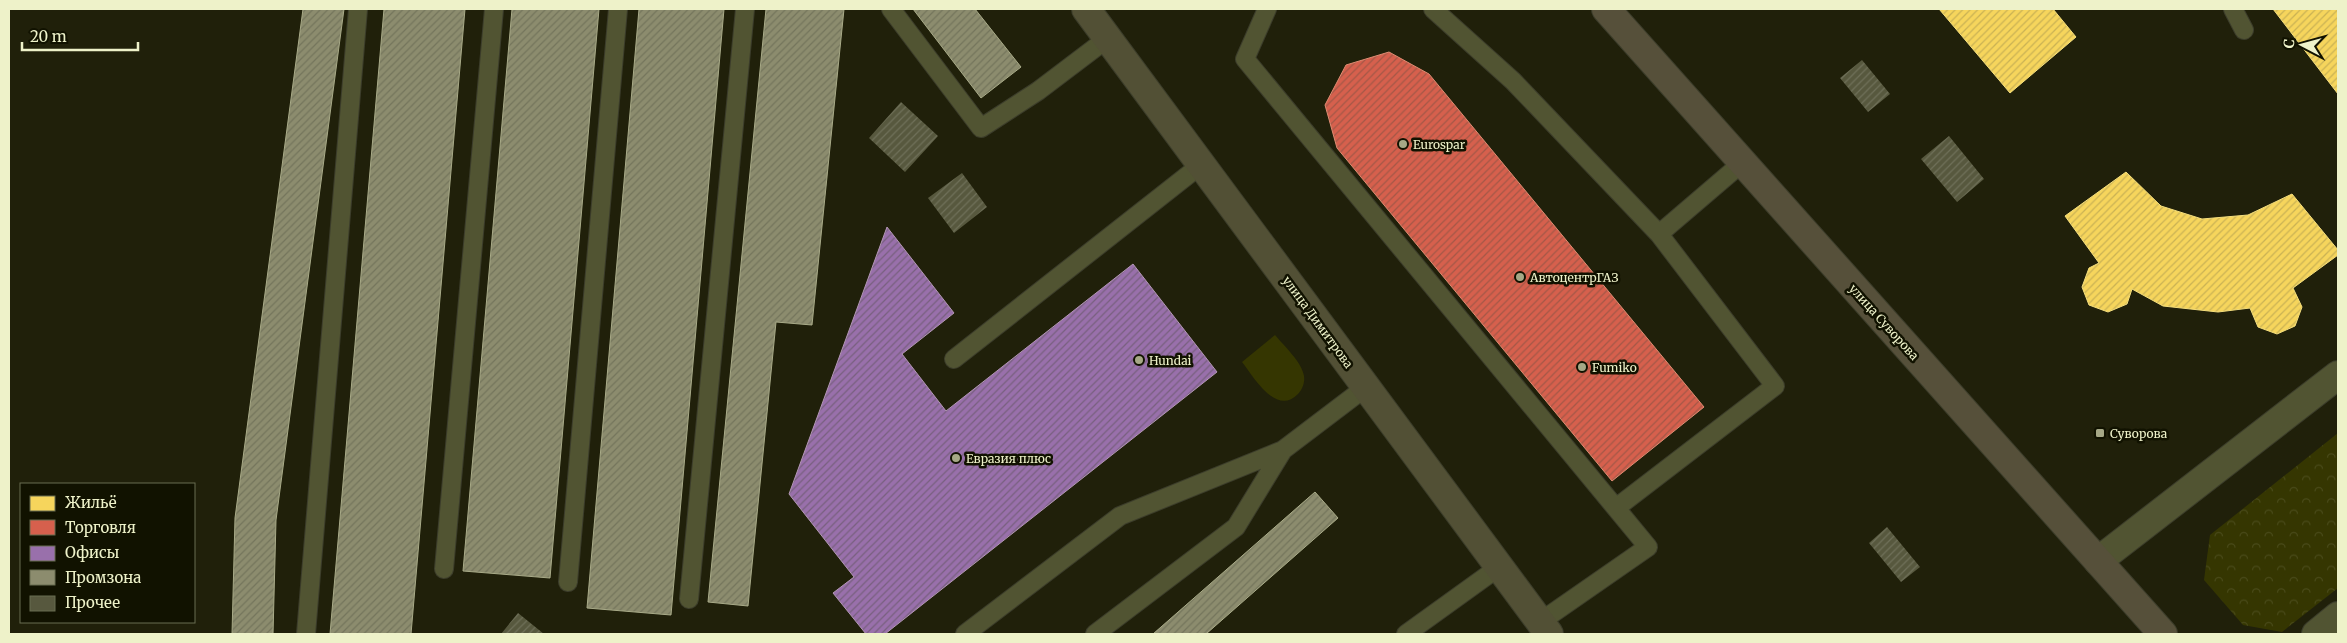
<svg xmlns="http://www.w3.org/2000/svg" width="2347" height="643" font-family="Merriweather,serif">
<style>
.green{fill:#353601}
.forest{fill:url(#forest-crowns)}
.homes{fill:url(#homes-hatch);stroke:#f4de7d}
.shops{fill:url(#shops-hatch);stroke:#dd8c72}
.offices{fill:url(#offices-hatch);stroke:#b297b4}
.industry{fill:url(#industry-hatch);stroke:#a9ab89}
.building{fill:url(#building-hatch)}
.lines{fill:none;stroke-linecap:round;stroke-linejoin:round}
.service-casing{stroke:#3c3d2b;stroke-width:20}
.minor-casing{stroke:#3c3d2b;stroke-width:30}
.secondary-casing{stroke:#3c3d2b;stroke-width:30}
.primary-casing{stroke:#3c3d2b;stroke-width:30}
.service{stroke:#515432;stroke-width:18}
.minor{stroke:#515432;stroke-width:28}
.secondary{stroke:#525035;stroke-width:28}
.primary{stroke:#56503a;stroke-width:28}
.poi-dot{fill:#a6a886;stroke:#111200;stroke-width:2}
.labels{text-anchor:middle;dominant-baseline:central;stroke-width:5;stroke-linejoin:round;paint-order:stroke}
.poi-label{font-size:12px;fill:#eef2c9;stroke:#111200;text-anchor:start}
.street-label{font-size:12px;fill:#eef2c9;stroke:#111200}
</style>
<defs>
<pattern id="forest-crowns" width="20" height="18" patternUnits="userSpaceOnUse" patternTransform="scale(1.25)"><rect width="20" height="18" fill="#353601"/><path d="M2 6a3 3 0 1 1 6 0M12 15a3 3 0 1 1 6 0" fill="none" stroke="#494a19"/></pattern>
<pattern id="homes-hatch" width="6" height="6" patternUnits="userSpaceOnUse" patternTransform="scale(1.25)"><rect width="6" height="6" fill="#f6d55c"/><path d="M-1 1l2-2M0 6l6-6M5 7l2-2" fill="none" stroke="#cab254"/></pattern>
<pattern id="shops-hatch" width="6" height="6" patternUnits="userSpaceOnUse" patternTransform="scale(1.25)"><rect width="6" height="6" fill="#d6604d"/><path d="M-1 1l2-2M0 6l6-6M5 7l2-2" fill="none" stroke="#a45847"/></pattern>
<pattern id="offices-hatch" width="6" height="6" patternUnits="userSpaceOnUse" patternTransform="scale(1.25)"><rect width="6" height="6" fill="#9970ab"/><path d="M-1 1l2-2M0 6l6-6M5 7l2-2" fill="none" stroke="#78607f"/></pattern>
<pattern id="industry-hatch" width="6" height="6" patternUnits="userSpaceOnUse" patternTransform="scale(1.25)"><rect width="6" height="6" fill="#8c8c6e"/><path d="M-1 1l2-2M0 6l6-6M5 7l2-2" fill="none" stroke="#74755c"/></pattern>
<pattern id="building-hatch" width="6" height="6" patternUnits="userSpaceOnUse" patternTransform="scale(1.25)"><rect width="6" height="6" fill="#57583e"/><path d="M-1 1l2-2M0 6l6-6M5 7l2-2" fill="none" stroke="#6f7059"/></pattern>
</defs>
<rect width="100%" height="100%" fill="#20200a"/>
<path class="green" d="M1275 335C1284 346 1302 362 1304 376 1305 383 1302 390 1298 394 1276 417 1253 376 1242 362Z"/>
<path class="forest" d="M2338 433V588L2282 632 2243 625 2204 580 2210 535Z"/>
<path class="homes" d="M1939 9H2053L2076 37 2010 93Z
M2273 9H2338V94Z
M2126 172 2161 206 2202 219 2248 215 2292 194 2338 250V255L2293 288 2302 307 2295 326 2277 334 2258 327 2250 308 2218 312 2163 306 2132 289 2127 304 2108 312 2089 305 2082 287 2089 268 2099 263 2065 216Z"/>
<path class="shops" d="M1389 52 1429 74 1704 407 1612 481 1337 148 1325 105 1346 65Z"/>
<path class="offices" d="M887 227 954 313 902 354 946 411 1133 264 1217 372 885 634H866L833 593 854 577 789 494Z"/>
<path class="industry" d="M303 9H344L276 520 273 634H232L235 518Z
M384 9H465L411 634H330Z
M512 9H599L550 578 463 571Z
M639 9H724L671 615 587 608Z
M766 9H844L812 325 776 322 748 606 708 602Z
M913 9H975L1021 67 981 98Z
M1315 492 1338 518 1206 634H1153Z"/>
<path class="building" d="M1862 60 1890 94 1868 112 1840 78Z
M901 102 938 136 905 172 869 138Z
M1949 136 1984 179 1957 202 1921 159Z
M962 173 987 207 954 233 928 198Z
M1887 527 1920 567 1901 582 1869 543Z
M518 613 544 634H501Z"/>
<g class="lines">
<g class="service-casing">
<path id="service" d="M891 9 981 128 1038 91 1108 38
M1267 9 1245 59 1648 547 1540 622
M1433 9 1513 81 1659 234 1775 386 1616 508
M2233 9 2244 30
M1659 234 1742 163
M954 359 1202 164
M444 569 494 9
M568 582 618 9
M689 599 745 9
M306 634 358 9
M965 634 1120 516 1283 450
M1095 634 1236 527 1283 450 1366 387
M1406 634 1499 567"/>
</g>
<g class="minor-casing">
<path id="minor" d="M2098 561 2338 375
M2316 634 2338 616"/>
</g>
<g class="secondary-casing">
<path id="secondary" d="M1086 9 1549 634"/>
</g>
<g class="primary-casing">
<path id="primary" d="M1606 9 2163 634"/>
</g>
<use href="#service" class="service"/>
<use href="#minor" class="minor"/>
<use href="#secondary" class="secondary"/>
<use href="#primary" class="primary"/>
</g>
<g class="poi-dot">
<circle cx="1403" cy="144" r="5"/>
<circle cx="1520" cy="277" r="5"/>
<circle cx="1139" cy="360" r="5"/>
<circle cx="1582" cy="367" r="5"/>
<rect x="2095" y="428" width="10" height="10" rx="2.5"/>
<circle cx="956" cy="458" r="5"/>
</g>
<g class="labels">
<g class="poi-label">
<text x="1413" y="144">Eurospar</text>
<text x="1530" y="277">АвтоцентрГАЗ</text>
<text x="1149" y="360">Hundai</text>
<text x="1592" y="367">Fumiko</text>
<text x="2110" y="433">Суворова</text>
<text x="966" y="458">Евразия плюс</text>
</g>
<g class="street-label">
<text transform="translate(1318 322) rotate(54)">улица Димитрова</text>
<text transform="translate(1884 322) rotate(48)">улица Суворова</text>
</g>
</g>
<rect width="2347" height="643" fill="none" stroke="#eef2c9" stroke-width="20"/>
<rect x="20" y="483" width="175" height="140" fill="#111200" stroke="#696c50"/>
<rect x="30" y="496" width="25" height="15" fill="#f6d55c" stroke="#696c50"/>
<text x="65" y="508" font-size="15" fill="#eef2c9">Жильё</text>
<rect x="30" y="520" width="25" height="15" fill="#d6604d" stroke="#696c50"/>
<text x="65" y="533" font-size="15" fill="#eef2c9">Торговля</text>
<rect x="30" y="546" width="25" height="15" fill="#9970ab" stroke="#696c50"/>
<text x="65" y="558" font-size="15" fill="#eef2c9">Офисы</text>
<rect x="30" y="570" width="25" height="15" fill="#8c8c6e" stroke="#696c50"/>
<text x="65" y="583" font-size="15" fill="#eef2c9">Промзона</text>
<rect x="30" y="596" width="25" height="15" fill="#57583e" stroke="#696c50"/>
<text x="65" y="608" font-size="15" fill="#eef2c9">Прочее</text>
<g transform="translate(2302 45) rotate(276)" stroke="#111200" stroke-width="4" paint-order="stroke">
<path d="M0-4L9 19L0 12L-9 19Z" fill="#eef2c9"/>
<text y="-8" font-size="14" font-weight="bold" text-anchor="middle" fill="#eef2c9">С</text>
</g>
<path d="M22 42v8h116v-8" fill="none" stroke="#eef2c9" stroke-width="2.5"/>
<text x="30" y="42" font-size="15" fill="#eef2c9" stroke="#111200" stroke-width="4" paint-order="stroke">20 m</text>
</svg>
